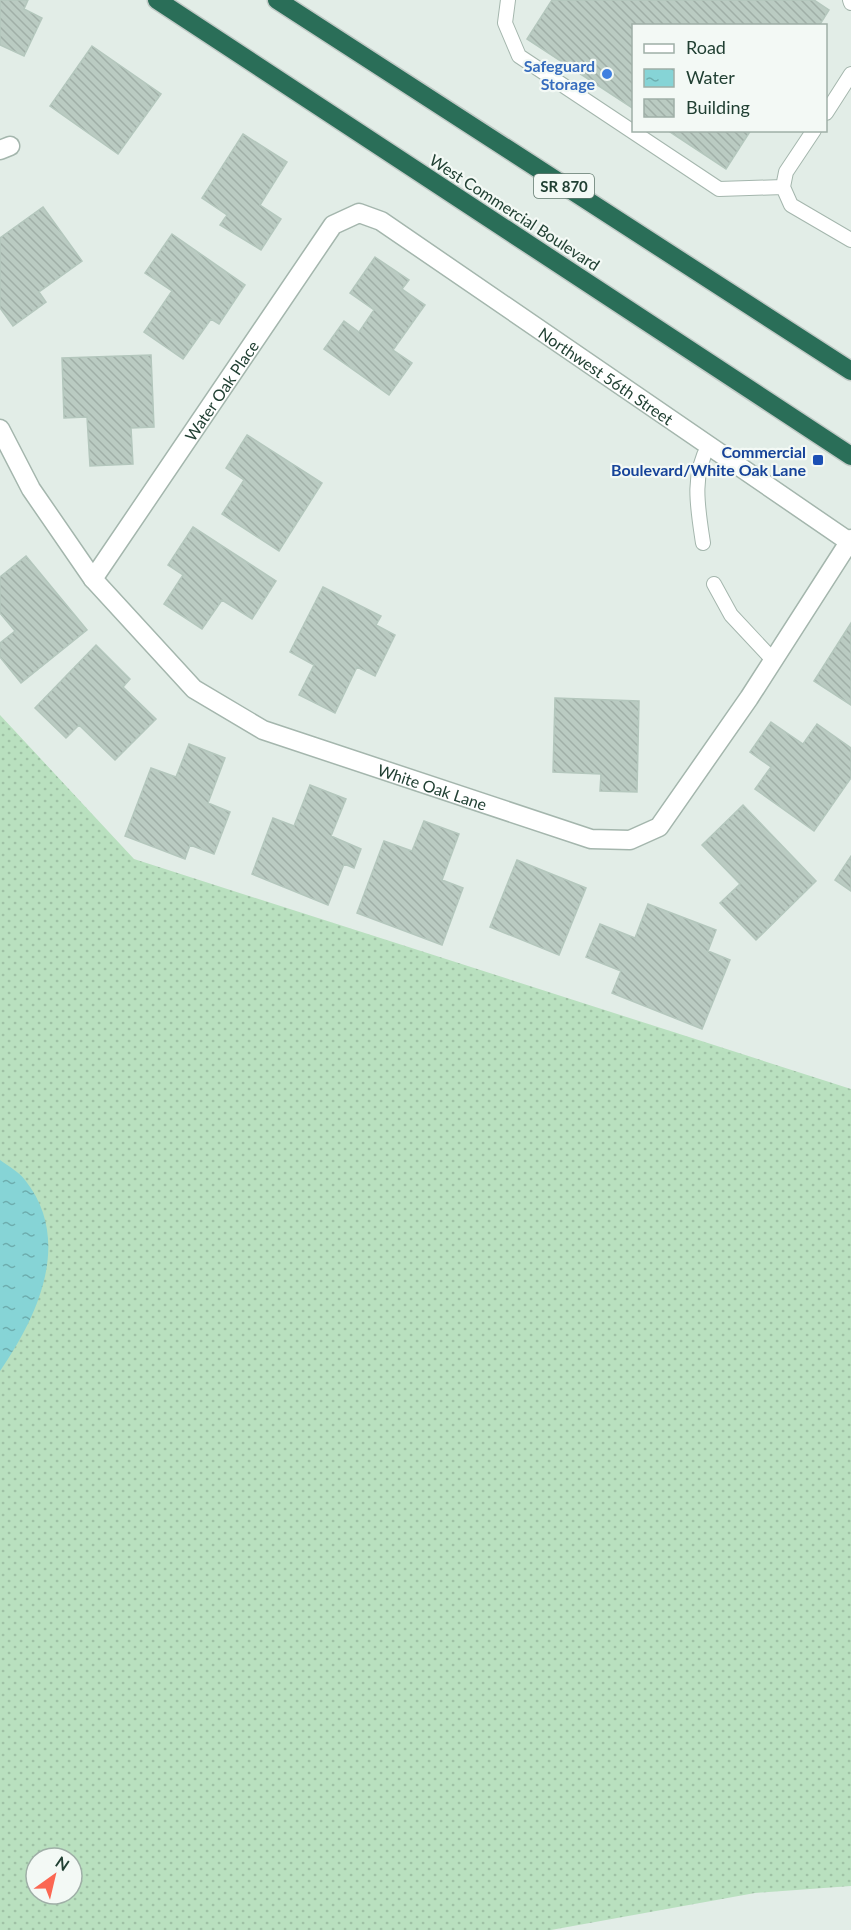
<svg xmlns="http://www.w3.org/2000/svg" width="851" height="1930" font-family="Lato,sans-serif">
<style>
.grass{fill:url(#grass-dots);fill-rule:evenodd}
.water{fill:url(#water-ripples)}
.building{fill:url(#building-back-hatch);stroke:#b4c7bd;stroke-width:1.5}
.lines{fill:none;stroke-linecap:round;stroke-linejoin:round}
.lane-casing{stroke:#a4b6ad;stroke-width:16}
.street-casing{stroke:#a4b6ad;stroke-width:21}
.highway-casing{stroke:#c1cac6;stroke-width:21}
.lane{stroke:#fff;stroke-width:14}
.street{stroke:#fff;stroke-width:18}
.highway{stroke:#2a6e58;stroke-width:18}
.shop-dot{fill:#3f7fe0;stroke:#f3f9f5;stroke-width:2}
.transit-dot{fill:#1a4fb4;stroke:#f3f9f5;stroke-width:2}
.labels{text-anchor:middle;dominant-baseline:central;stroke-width:4.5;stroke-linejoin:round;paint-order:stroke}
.shield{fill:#f3f9f5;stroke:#60786d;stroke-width:1.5}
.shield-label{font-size:15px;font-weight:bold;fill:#214033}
.shop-label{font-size:16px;font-weight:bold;fill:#366cbe;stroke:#f3f9f5;text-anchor:end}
.street-label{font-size:16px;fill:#214033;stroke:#f3f9f5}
.transit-label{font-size:16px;font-weight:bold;fill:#164399;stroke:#f3f9f5;text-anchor:end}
</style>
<defs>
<pattern id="grass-dots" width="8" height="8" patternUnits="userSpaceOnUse" patternTransform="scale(1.5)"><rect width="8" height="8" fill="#b9e0bf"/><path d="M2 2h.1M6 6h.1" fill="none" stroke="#9fc1a5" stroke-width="1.8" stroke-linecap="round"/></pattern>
<pattern id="water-ripples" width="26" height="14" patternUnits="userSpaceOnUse" patternTransform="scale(1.5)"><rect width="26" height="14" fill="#86d4d6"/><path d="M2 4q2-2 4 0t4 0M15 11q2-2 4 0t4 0" fill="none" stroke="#6dadae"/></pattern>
<pattern id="building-back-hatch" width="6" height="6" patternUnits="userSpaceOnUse" patternTransform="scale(1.5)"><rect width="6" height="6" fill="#bacbc2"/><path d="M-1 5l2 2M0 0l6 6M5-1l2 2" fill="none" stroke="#a0afa7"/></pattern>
</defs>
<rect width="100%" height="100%" fill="#e2ede7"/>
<path class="grass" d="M0 715 134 859 851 1089V1886L755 1893 551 1930H0ZM36 1858H72V1894H36Z"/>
<path class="water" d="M0 1160C8 1166 19 1172 25 1180 73 1240 38 1316 0 1371Z"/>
<path class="building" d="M0 0H28L24 9 42 18 24 56 0 45Z
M552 0H814L829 10 819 26H634V109L527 39Z
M92 46 161 94 118 154 50 106Z
M667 130H751L726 169Z
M243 134 287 162 260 205 281 219 261 250 220 225 227 215 202 198Z
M43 207 82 261 39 292 46 302 13 326 0 308V238Z
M172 234 245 285 219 324 211 319 183 359 144 332 172 291 145 273Z
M375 257 409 280 402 289 425 305 393 350 412 363 389 395 324 349 344 321 359 332 374 310 350 293Z
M151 355 154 427 131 428 133 464 90 466 87 417 64 418 62 358Z
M247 435 322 483 279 551 222 514 244 480 226 468Z
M193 527 276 581 252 619 222 600 202 629 164 604 183 575 168 565Z
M26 556 87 630 21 683 0 657V643L15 631 0 613V577Z
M323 587 381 616 376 625 395 635 375 676 357 667 335 713 299 695 314 665 290 652Z
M851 623V705L814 681Z
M96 645 130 679 123 687 156 719 115 760 79 725 66 738 35 708Z
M555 698 639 701 637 792 600 791 601 774 553 772Z
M771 722 803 744 817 724 851 748V778L814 831 755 789 771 767 750 752Z
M189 744 225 758 208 803 230 812 214 854 190 845 185 859 125 836 151 768 176 777Z
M310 785 346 799 331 836 361 849 354 868 344 864 328 905 252 874 273 818 294 826Z
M743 805 816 881 756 940 720 903 740 884 702 845Z
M424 821 459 834 442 880 463 888 442 945 357 913 384 841 412 851Z
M851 856V891L835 880Z
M517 860 586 888 559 955 490 927Z
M648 904 716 930 708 951 730 960 702 1029 612 993 621 971 586 957 600 924 635 938Z"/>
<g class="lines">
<g class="lane-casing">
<path id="lane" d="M508 0 505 23 519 56 719 189 783 187
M850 0 851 3
M826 113 851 74
M814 130 786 172 783 187 791 205 851 240
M703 543C698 509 691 476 709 445
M714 584 731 615 773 660"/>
</g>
<g class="street-casing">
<g id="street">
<path d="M0 150 10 146"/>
<path id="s1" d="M0 429 31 489 93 579 194 689 263 730 591 839 630 840 659 827 749 698 851 539"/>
<path id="s2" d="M93 579 333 225 359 213 381 221 851 543"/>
</g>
</g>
<g class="highway-casing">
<path id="highway" d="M157 0 851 456
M277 0 851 371"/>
</g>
<use href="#lane" class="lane"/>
<use href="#street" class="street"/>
<use href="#highway" class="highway"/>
</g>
<circle class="shop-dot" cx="607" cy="74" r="6"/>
<rect class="transit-dot" x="812" y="454" width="12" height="12" rx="3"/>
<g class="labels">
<rect class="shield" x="534" y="174" width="60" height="24" rx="4.5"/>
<g class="shield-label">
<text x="564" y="186">SR 870</text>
</g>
<g class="shop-label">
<text x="595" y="65">Safeguard<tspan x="595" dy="18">Storage</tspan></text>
</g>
<g class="street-label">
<text transform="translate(515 212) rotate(33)">West Commercial Boulevard</text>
<text stroke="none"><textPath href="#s2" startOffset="753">Northwest 56th Street</textPath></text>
<text stroke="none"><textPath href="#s2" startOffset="228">Water Oak Place</textPath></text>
<text stroke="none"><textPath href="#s1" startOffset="585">White Oak Lane</textPath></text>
</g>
<g class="transit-label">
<text x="806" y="451">Commercial<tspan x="806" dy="18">Boulevard/White Oak Lane</tspan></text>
</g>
</g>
<rect x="632" y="24" width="195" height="108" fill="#f3f9f5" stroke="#9fafa7" stroke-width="1.5"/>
<rect x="644" y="44" width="30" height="9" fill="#ffffff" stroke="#9fafa7" stroke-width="1.5"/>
<text x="686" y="54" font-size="18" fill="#214033">Road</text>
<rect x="644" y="69" width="30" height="18" fill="url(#water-ripples)" stroke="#9fafa7" stroke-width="1.5"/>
<text x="686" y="84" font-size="18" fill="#214033">Water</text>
<rect x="644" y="99" width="30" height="18" fill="url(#building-back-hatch)" stroke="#9fafa7" stroke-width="1.5"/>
<text x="686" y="114" font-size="18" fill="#214033">Building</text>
<g transform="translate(54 1876) rotate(34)"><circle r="28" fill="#f3f9f5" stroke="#9fafa7" stroke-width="1.5"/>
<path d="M0-4.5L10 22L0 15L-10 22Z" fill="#fb6752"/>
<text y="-9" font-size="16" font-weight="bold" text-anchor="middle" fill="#214033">N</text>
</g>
</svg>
